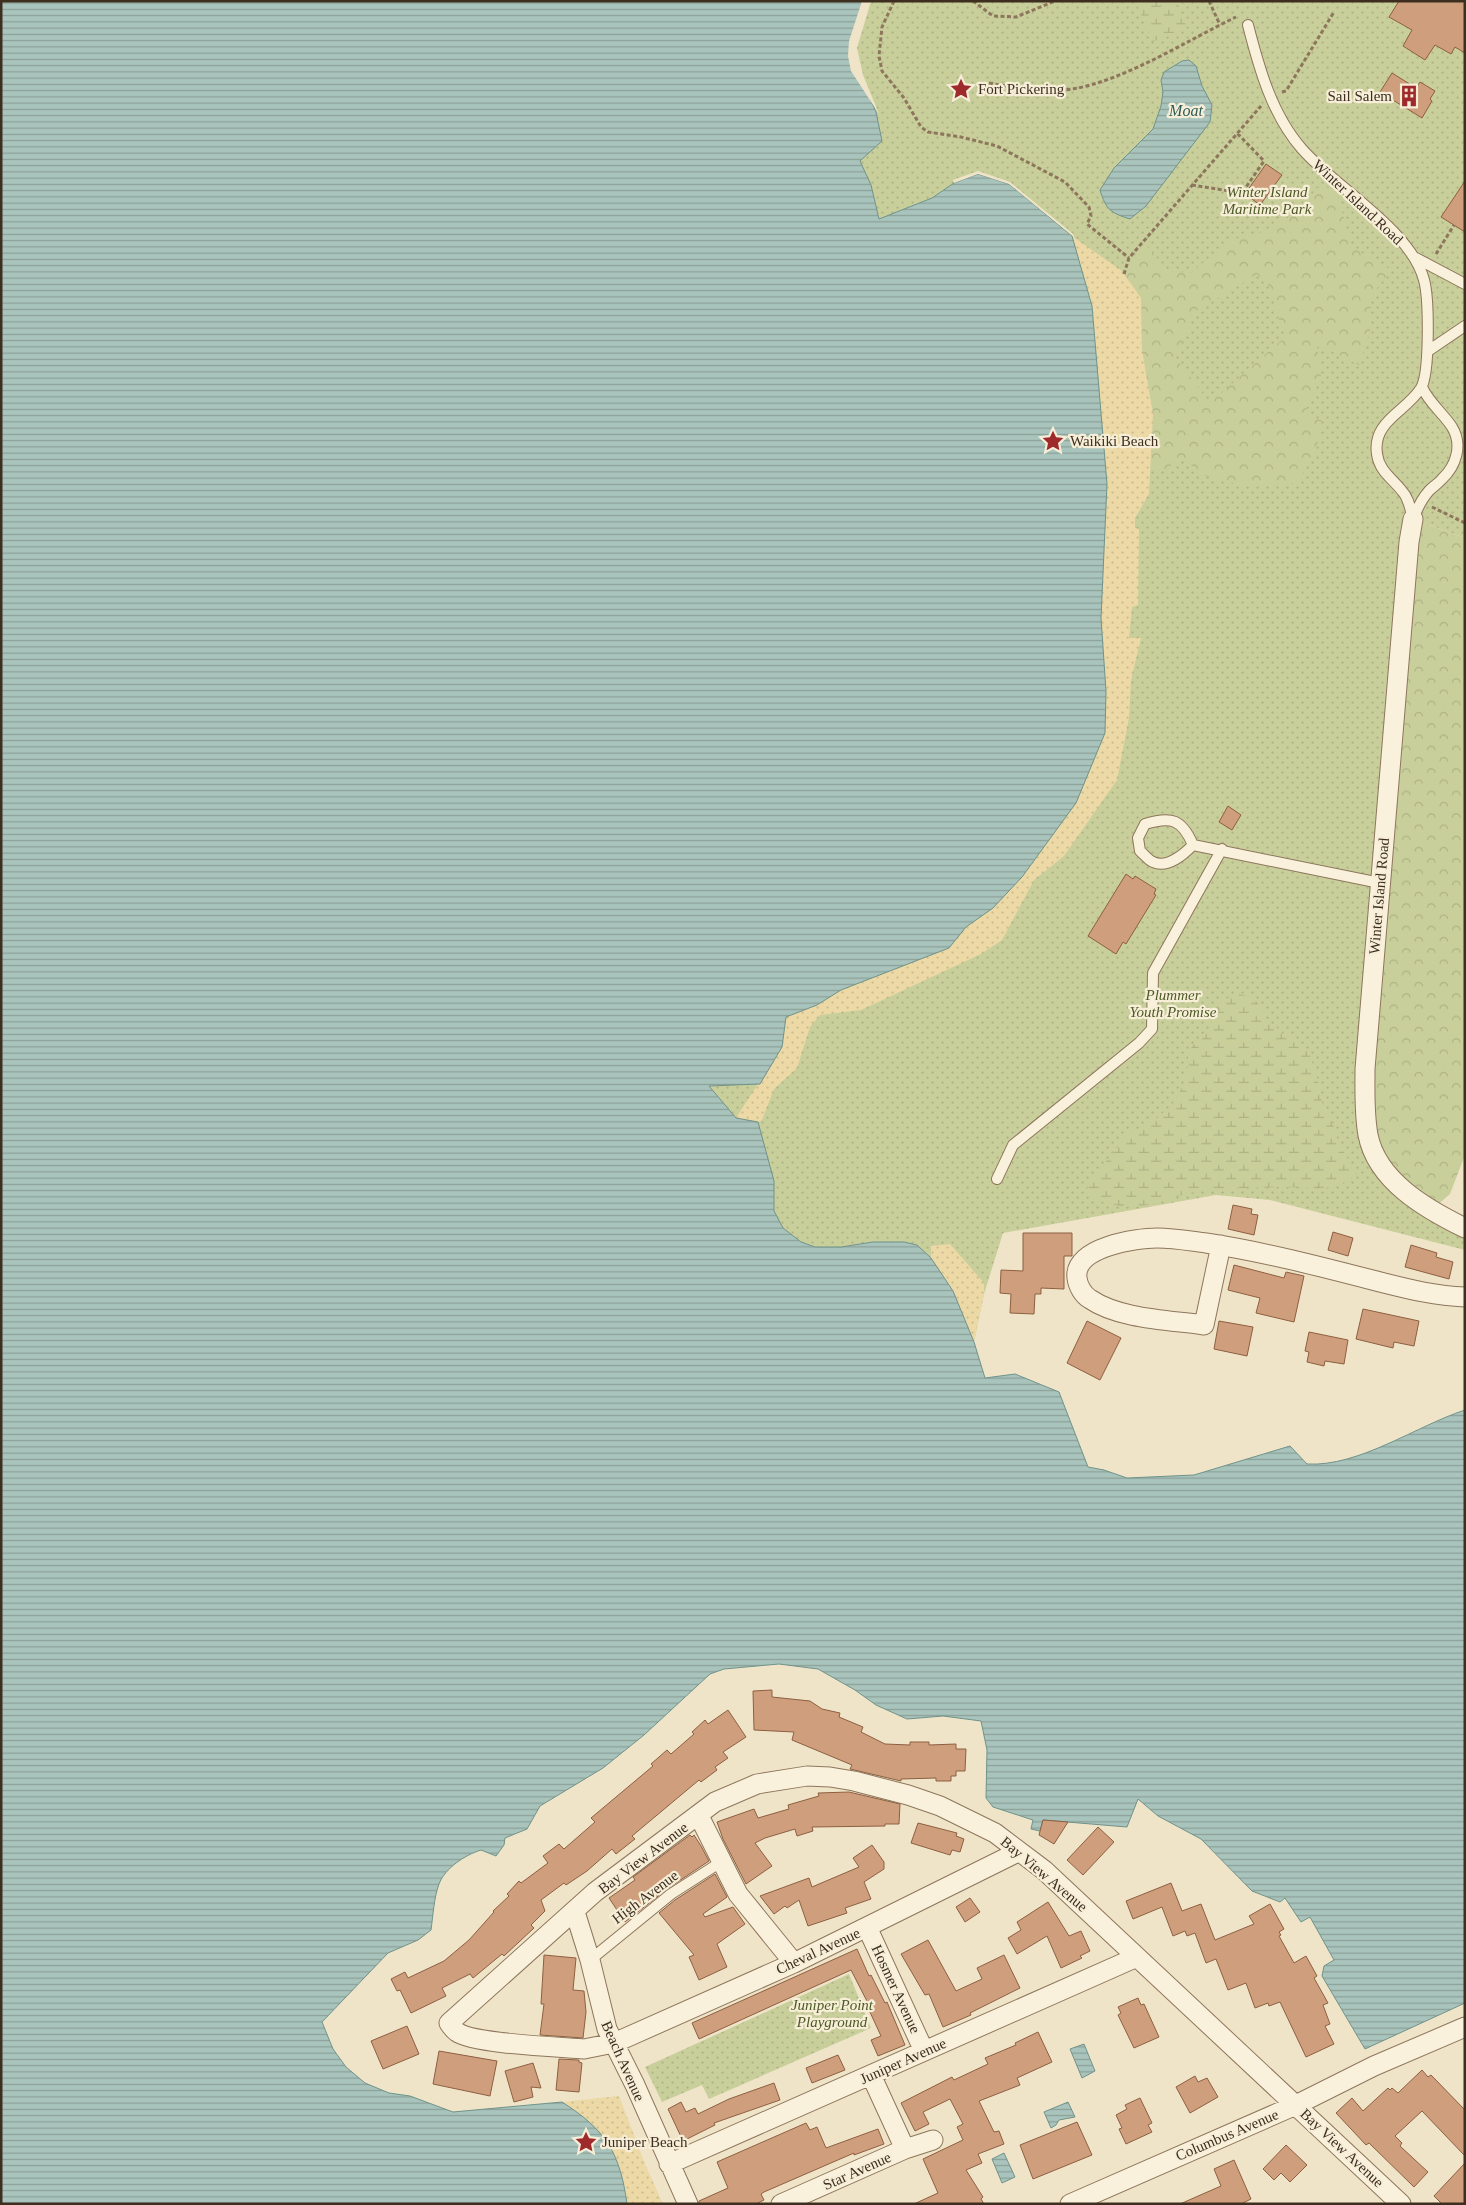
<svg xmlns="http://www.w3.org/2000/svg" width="1466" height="2205" font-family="'Times New Roman',serif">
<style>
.grass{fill:url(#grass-dots)}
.forest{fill:url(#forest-crowns);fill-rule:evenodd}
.wetland{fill:url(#wetland-marsh)}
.sand{fill:url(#sand-dots)}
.water{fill:url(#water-rules);stroke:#6f938a}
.pier{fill:#f0e4c8}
.building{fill:#cf9f7d;stroke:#8d5f41}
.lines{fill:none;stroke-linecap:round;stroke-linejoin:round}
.lane-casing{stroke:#8d765c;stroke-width:12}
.street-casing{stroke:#8d765c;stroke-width:21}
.path{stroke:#8d765c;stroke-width:3;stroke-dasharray:4 2.5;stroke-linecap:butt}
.lane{stroke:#faf1dc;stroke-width:10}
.street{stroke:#faf1dc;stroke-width:19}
.labels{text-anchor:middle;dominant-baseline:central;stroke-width:4.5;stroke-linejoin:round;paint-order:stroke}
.poi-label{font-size:15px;fill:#3d2e20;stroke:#f7eed8;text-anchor:start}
.park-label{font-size:15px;font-style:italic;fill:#4d5a26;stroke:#f7eed8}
.street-label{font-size:15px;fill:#3d2e20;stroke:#f7eed8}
.water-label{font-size:16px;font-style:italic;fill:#2f5d5a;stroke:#f7eed8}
</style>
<defs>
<pattern id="grass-dots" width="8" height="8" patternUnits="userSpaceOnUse" patternTransform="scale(1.25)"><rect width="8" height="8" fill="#c9cf9b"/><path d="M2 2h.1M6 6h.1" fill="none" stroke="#aeb285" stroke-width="1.8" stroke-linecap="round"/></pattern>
<pattern id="forest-crowns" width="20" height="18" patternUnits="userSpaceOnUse" patternTransform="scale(1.25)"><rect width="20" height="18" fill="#c9cf9b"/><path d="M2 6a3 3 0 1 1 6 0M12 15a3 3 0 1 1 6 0" fill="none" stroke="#aeb285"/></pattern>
<pattern id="wetland-marsh" width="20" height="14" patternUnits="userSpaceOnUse" patternTransform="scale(1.25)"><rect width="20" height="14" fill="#c9cf9b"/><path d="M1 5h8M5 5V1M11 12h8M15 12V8" fill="none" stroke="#aeb285"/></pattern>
<pattern id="sand-dots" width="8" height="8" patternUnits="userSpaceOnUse" patternTransform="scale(1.25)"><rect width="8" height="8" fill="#ecd9a5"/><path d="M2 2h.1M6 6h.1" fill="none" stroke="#cbbb8e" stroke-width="1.8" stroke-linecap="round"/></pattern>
<pattern id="water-rules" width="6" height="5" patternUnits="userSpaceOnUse" patternTransform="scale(1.25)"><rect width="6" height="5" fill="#a9c4bc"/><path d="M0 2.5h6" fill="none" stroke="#8ba098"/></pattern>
</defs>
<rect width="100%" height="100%" fill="#f0e4c8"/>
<path class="grass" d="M868 1H1465V538L1413 519 1368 1137 1465 1228V1250L1270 1200 1216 1195 1003 1233 984 1294 974 1342 966 1324 904 1242H873L841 1247H815L801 1242 783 1228 773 1211 774 1181 736 1118 708 1085 759 1084 786 1017 1022 877 1076 803 954 183 932 198 879 219 871 185 860 161V76L854 48Z
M849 1974 871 2028 709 2099 702 2085 662 2102 645 2067Z"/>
<path class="forest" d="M1322 184 1337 193 1352 247 1391 270 1371 296 1370 331 1359 365 1317 344 1321 376 1304 414 1323 421C1319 446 1311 463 1296 483L1250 487 1202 475 1181 456 1166 470 1150 469 1153 414 1142 350 1141 298 1124 274 1129 258 1143 241 1167 271 1191 273 1229 241 1266 230 1289 217ZM1257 274 1267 282 1285 337 1210 403 1175 357 1196 311Z
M1413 519 1465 538V1155L1450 1194 1435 1207 1412 1197 1368 1137Z"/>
<path class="wetland" d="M1136 1H1177L1187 28 1152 42Z
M1240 994C1256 998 1263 1005 1267 1022L1276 1027 1284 1035 1293 1039 1309 1053 1316 1073 1323 1106 1333 1124 1339 1145 1357 1173C1341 1195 1306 1186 1281 1187 1255 1188 1227 1188 1201 1191 1177 1194 1152 1207 1130 1207 1115 1206 1098 1203 1087 1193L1088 1184 1128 1134 1156 1119 1172 1105 1183 1086 1188 1065V1054L1193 1045 1202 1039 1208 1031 1221 1001Z"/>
<path class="sand" d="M1072 236 1122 271 1141 298 1142 350 1153 414 1149 494 1135 518V528L1139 529 1138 605 1132 607 1129 638H1141L1131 680 1129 718 1117 780 1064 856 1034 880 1002 940 981 954 861 1010 820 1015 810 1027 797 1068 774 1089 762 1120 758 1122 736 1118 782 1047 786 1017 817 1005 841 990 949 948 966 927 993 908 1022 877 1076 803 1105 733 1106 692 1062 704Z
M950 1244 984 1283V1294L974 1342 931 1259V1246Z
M619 2096 645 2164 663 2204H542L577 2112 562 2102Z"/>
<path class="water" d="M1 1H868L854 48 860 76 876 112 882 141 860 161 871 185 879 219 932 198 954 183 978 174 1009 184 1072 236 1092 306 1107 484 1101 618 1106 691 1105 733 1076 803 1022 877 993 908 966 927 949 948 841 990 817 1005 786 1017 782 1047 760 1084 709 1086 736 1118 758 1122 774 1181V1211L783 1228 801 1242 815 1247H841L873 1242H904L917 1245 931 1258 953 1291 974 1342 985 1378 1015 1374 1059 1392 1088 1467 1104 1470 1127 1478 1194 1475 1290 1446 1307 1464C1359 1467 1416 1426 1465 1410V2003L1365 2049 1322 1976 1324 1966 1334 1960 1310 1917 1301 1922 1285 1898 1280 1902 1252 1891 1201 1839 1158 1816 1138 1799 1127 1827 1043 1820 1040 1831 1031 1829 1033 1820 993 1807 986 1798 987 1750 981 1721 943 1716 907 1719 876 1705 855 1690 818 1669 779 1664 724 1669 710 1674 644 1735 603 1768 540 1806 527 1829 505 1838 504 1845 496 1856 481 1850C465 1855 445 1868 439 1884 434 1897 433 1916 431 1930L418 1940 388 1953 322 2022 333 2049 346 2067 365 2083 389 2093 410 2096 453 2112 562 2102C606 2130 620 2153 627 2204H1Z
M1189 60 1196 66 1202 86 1212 105 1210 122 1146 206 1130 219C1111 213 1106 210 1100 190L1114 168 1153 129 1161 106 1163 92 1161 80 1164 72 1182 61Z
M1084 2044 1095 2071 1082 2078 1070 2049Z
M1068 2102 1075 2117 1059 2120 1056 2125 1051 2128 1044 2112Z
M1004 2153 1015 2177 1002 2183 992 2159Z"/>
<path class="pier" d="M862 1H871L857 48 863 75 879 114 851 71 848 56 849 41Z
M978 171 1010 182 1073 234 1075 238 1009 184 978 174 954 183 953 180Z"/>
<path class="building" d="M1399 1H1465V53L1455 47 1451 54 1435 45 1425 60 1403 46 1412 30 1389 17Z
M1392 73 1416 88 1420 82 1435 91 1430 99 1432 101 1422 118 1380 92Z
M1266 164 1282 175 1260 205 1245 194Z
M1465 181V232L1441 217Z
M1228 806 1241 815 1232 830 1219 822Z
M1126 874 1133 879 1135 876 1156 889 1154 894 1156 895 1126 944 1123 942 1116 954 1088 936Z
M1233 1205 1252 1209 1251 1214 1258 1215 1254 1235 1228 1229Z
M1333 1232 1353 1238 1348 1256 1328 1250Z
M1023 1233H1072V1256H1064V1289L1041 1288V1294H1035L1034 1314 1010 1313 1011 1294 1000 1293 1001 1270 1023 1271Z
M1411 1245 1437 1253 1436 1257 1453 1262 1449 1279 1405 1267Z
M1234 1265 1284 1278 1286 1272 1304 1276 1294 1322 1256 1313 1260 1298 1228 1290Z
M1363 1309 1419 1321 1414 1346 1394 1342 1393 1348 1356 1339Z
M1087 1321 1121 1338 1100 1380 1067 1363Z
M1219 1321 1253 1327 1247 1356 1214 1349Z
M1309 1332 1348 1340 1344 1364 1325 1361 1324 1366 1307 1362 1309 1352 1305 1351Z
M772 1690V1697L810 1701 822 1709 840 1713 839 1717 863 1727 861 1732 885 1744 910 1745V1742H929V1745L956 1744V1749H966L965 1771H956V1776H951V1781H936V1778L901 1779V1781L850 1769 852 1765 792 1740 794 1732 754 1730 753 1691Z
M728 1710 746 1737 723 1752 728 1758 715 1767 717 1770 701 1782 699 1780 632 1836 635 1839 616 1854 612 1849 587 1871 566 1885 564 1883 541 1900 545 1911 531 1925 534 1928 504 1956 502 1954 473 1978 470 1974 442 1988 446 1996 411 2013 400 1990 397 1991 391 1979 405 1972 408 1978 444 1961 469 1940 494 1912 493 1911 509 1896 507 1894 519 1881 521 1883 548 1863 543 1856 559 1844 564 1849 595 1822 591 1818 653 1766 651 1764 667 1750 671 1754 694 1734 692 1732 705 1720 708 1724Z
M849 1792 900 1804 899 1824H885V1826L812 1827 813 1831 797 1836 795 1829 765 1838 755 1843 772 1866 746 1884 723 1839 717 1822 754 1809 758 1818 789 1809 788 1805 819 1796 818 1793Z
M1043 1820 1068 1822 1054 1844 1039 1835Z
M918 1823 957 1833 956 1836 964 1839 960 1852 952 1850 950 1855 911 1843Z
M1098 1827 1114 1842 1083 1875 1067 1860Z
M690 1835 692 1837 694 1835 701 1846 709 1861 667 1889 625 1922 609 1898 635 1880 633 1877Z
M872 1845 884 1862V1869L864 1882 871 1899 845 1908 847 1913 808 1926 799 1900 787 1908 785 1906 774 1914 760 1896 809 1878 812 1887 859 1867 853 1858Z
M715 1874 727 1897 703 1914 705 1917 733 1907 745 1924 717 1944 727 1967 699 1980 689 1957 694 1955 659 1913 675 1900Z
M1171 1883 1182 1911 1201 1904 1215 1940 1254 1924 1249 1916 1270 1904 1284 1929 1279 1932 1281 1935 1279 1936 1294 1963 1306 1956 1317 1976 1314 1978 1328 2003 1323 2005 1330 2024 1325 2026 1334 2044 1306 2057 1280 2002 1269 2006 1268 2003 1255 2008 1246 1983 1228 1990 1216 1959 1206 1963 1195 1933 1187 1936 1185 1931 1173 1936 1162 1907 1133 1919 1126 1901Z
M970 1898 980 1912 965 1922 956 1907Z
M1048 1902 1069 1936 1081 1931 1090 1951 1080 1956 1082 1958 1061 1968 1047 1936 1017 1954 1008 1938 1021 1930 1017 1922Z
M928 1940 956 1991 982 1979 977 1968 1004 1955 1020 1988 970 2013 971 2015 943 2027 929 1994 925 1995 901 1954Z
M857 1949 869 1976 871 1975 885 2003 887 2002 905 2045 878 2056 871 2040 881 2036 869 2010 871 2009 851 1970 699 2039 692 2023Z
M544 1955 576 1958 573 1990 584 1991 586 2012 583 2038 540 2035 544 2004H541Z
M1138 1998 1141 2005 1144 2004 1159 2037 1134 2048 1118 2015 1121 2013 1118 2007Z
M407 2026 419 2054 383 2069 371 2041Z
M1038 2032 1052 2062 1017 2078 1020 2085 979 2101 994 2132 999 2131 1004 2144 978 2154 982 2163 966 2170 983 2197 981 2199 984 2204H914L938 2193 923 2159 963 2140 957 2127 963 2124 950 2099 923 2112 929 2124 915 2131 901 2103 952 2077 954 2080 988 2064 985 2058 1016 2045 1015 2043Z
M439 2051 497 2061 490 2096 433 2084Z
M838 2055 845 2070 812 2083 806 2068Z
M559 2059 579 2060V2062L582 2063 579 2092 556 2090Z
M533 2063 541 2088 531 2087 533 2097 514 2102 505 2071Z
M1422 2070 1428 2077 1431 2075 1465 2110V2156L1422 2111 1395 2136 1402 2143 1400 2146 1428 2172 1414 2187 1369 2143 1366 2145 1336 2113 1352 2098 1363 2111 1388 2088 1390 2090 1392 2088 1398 2093Z
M1195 2076 1198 2082 1207 2078 1218 2097 1190 2113 1176 2087Z
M774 2083 780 2100 714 2123 715 2125 683 2141 668 2109 681 2102 686 2112 695 2108 698 2114 729 2099Z
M1140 2098 1152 2123 1148 2125 1152 2132 1126 2144 1119 2129 1122 2128 1116 2115 1127 2109 1125 2105Z
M1077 2122 1092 2155 1033 2179 1020 2145Z
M806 2123 810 2130 817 2127 826 2148 878 2129 884 2144 854 2155V2153L764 2192 761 2194 764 2200 756 2204H699V2201L728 2188 717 2162Z
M1286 2145 1307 2165 1290 2182 1281 2173 1274 2180 1263 2169Z
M1234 2160 1251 2199 1241 2204H1180L1221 2186 1214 2169Z
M1465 2163V2204H1442L1434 2196Z"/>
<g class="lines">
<g class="lane-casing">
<path id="lane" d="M1248 25C1259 68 1272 115 1302 149 1336 188 1411 230 1424 280 1429 298 1430 373 1421 388 1406 412 1372 421 1377 454 1379 471 1393 479 1402 491 1409 498 1410 509 1413 519
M1416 258 1465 284
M1428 351 1465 326
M1413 519C1417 509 1421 500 1428 492 1432 487 1438 484 1442 479 1456 466 1463 445 1452 427 1443 413 1429 403 1422 387
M1193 845C1184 854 1168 869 1153 862 1148 860 1144 854 1140 851L1138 838 1145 824C1171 816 1182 819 1193 845L1380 883
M997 1179 1013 1145 1139 1043 1152 1029 1153 973 1222 849
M590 1960 671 1894 721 1862"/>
</g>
<g class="street-casing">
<path id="street" d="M1413 519 1409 542 1365 1069C1365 1091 1364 1113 1368 1135 1377 1181 1426 1209 1465 1228
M1221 1245 1204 1325C1169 1320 1119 1319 1090 1299 1083 1295 1078 1286 1077 1278 1073 1247 1137 1238 1157 1238 1174 1238 1190 1241 1206 1243 1265 1252 1322 1267 1380 1282 1408 1289 1435 1296 1465 1297
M699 1816 738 1894 794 1963
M1018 1852 794 1963 614 2043 584 2049C560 2047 473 2044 457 2032 454 2030 451 2026 449 2023L595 1892 715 1802 757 1784 807 1776 830 1777 854 1781 908 1795 940 1806 995 1833 1044 1870 1401 2204
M575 1912 590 1960 607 2029 635 2085 688 2204
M867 1927 924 2051
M871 2075 905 2149
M669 2164 1137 1957
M781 2204 905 2149 933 2140
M1070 2204 1296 2105 1374 2066 1465 2027"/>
</g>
<path class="path" d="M894 1 882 27 879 56 882 71 904 98 921 127 928 132 961 137 997 146 1065 182 1089 207 1091 216 1087 224 1129 258
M973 1 993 16 1016 17 1055 1
M1209 1 1220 25
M989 83C1016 88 1045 93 1072 89 1124 81 1188 40 1236 17
M1282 92 1286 91 1334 12
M1192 185 1242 193 1264 161 1237 133
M1436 254 1454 225
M1124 274 1129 258 1261 106
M1432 507 1465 523"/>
<use href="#lane" class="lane"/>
<use href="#street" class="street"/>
</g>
<defs>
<g id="sight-bare" transform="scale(1.725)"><path d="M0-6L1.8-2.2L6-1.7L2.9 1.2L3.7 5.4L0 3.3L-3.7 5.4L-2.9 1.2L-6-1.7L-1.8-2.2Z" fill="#9e2a2b" stroke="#f7eed8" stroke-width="2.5" paint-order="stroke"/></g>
<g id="building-bare" transform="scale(1.725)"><path d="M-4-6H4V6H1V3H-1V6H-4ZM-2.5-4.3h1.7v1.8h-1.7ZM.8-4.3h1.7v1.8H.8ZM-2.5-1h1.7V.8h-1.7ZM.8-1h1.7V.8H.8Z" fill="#9e2a2b" stroke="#f7eed8" stroke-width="2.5" paint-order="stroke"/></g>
</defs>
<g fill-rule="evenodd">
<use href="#sight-bare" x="961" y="89"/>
<use href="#building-bare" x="1409" y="96"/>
<use href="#sight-bare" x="1053" y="441"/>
<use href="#sight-bare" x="586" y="2142"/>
</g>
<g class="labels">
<g class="poi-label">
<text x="978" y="89">Fort Pickering</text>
<text x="1392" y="96" text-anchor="end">Sail Salem</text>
<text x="1070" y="441">Waikiki Beach</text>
<text x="602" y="2142">Juniper Beach</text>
</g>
<g class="park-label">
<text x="1267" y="192">Winter Island<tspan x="1267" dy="17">Maritime Park</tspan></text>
<text x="1173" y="995">Plummer<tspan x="1173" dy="17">Youth Promise</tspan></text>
<text x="832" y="2005">Juniper Point<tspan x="832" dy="17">Playground</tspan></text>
</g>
<g class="street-label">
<text transform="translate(1358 202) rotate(43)">Winter Island Road</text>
<text transform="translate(1379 896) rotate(-85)">Winter Island Road</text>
<text transform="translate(643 1858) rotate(-37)">Bay View Avenue</text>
<text transform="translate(1044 1874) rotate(40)">Bay View Avenue</text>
<text transform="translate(645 1897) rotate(-37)">High Avenue</text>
<text transform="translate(818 1951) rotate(-25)">Cheval Avenue</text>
<text transform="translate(896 1989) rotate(65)">Hosmer Avenue</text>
<text transform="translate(623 2061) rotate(66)">Beach Avenue</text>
<text transform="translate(903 2061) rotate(-24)">Juniper Avenue</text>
<text transform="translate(1227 2135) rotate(-23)">Columbus Avenue</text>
<text transform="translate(1342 2148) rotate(43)">Bay View Avenue</text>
<text transform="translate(857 2171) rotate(-24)">Star Avenue</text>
</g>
<g class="water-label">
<text x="1186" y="110">Moat</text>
</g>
</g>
<rect width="1466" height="2205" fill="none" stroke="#3d2e20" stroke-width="5"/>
</svg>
